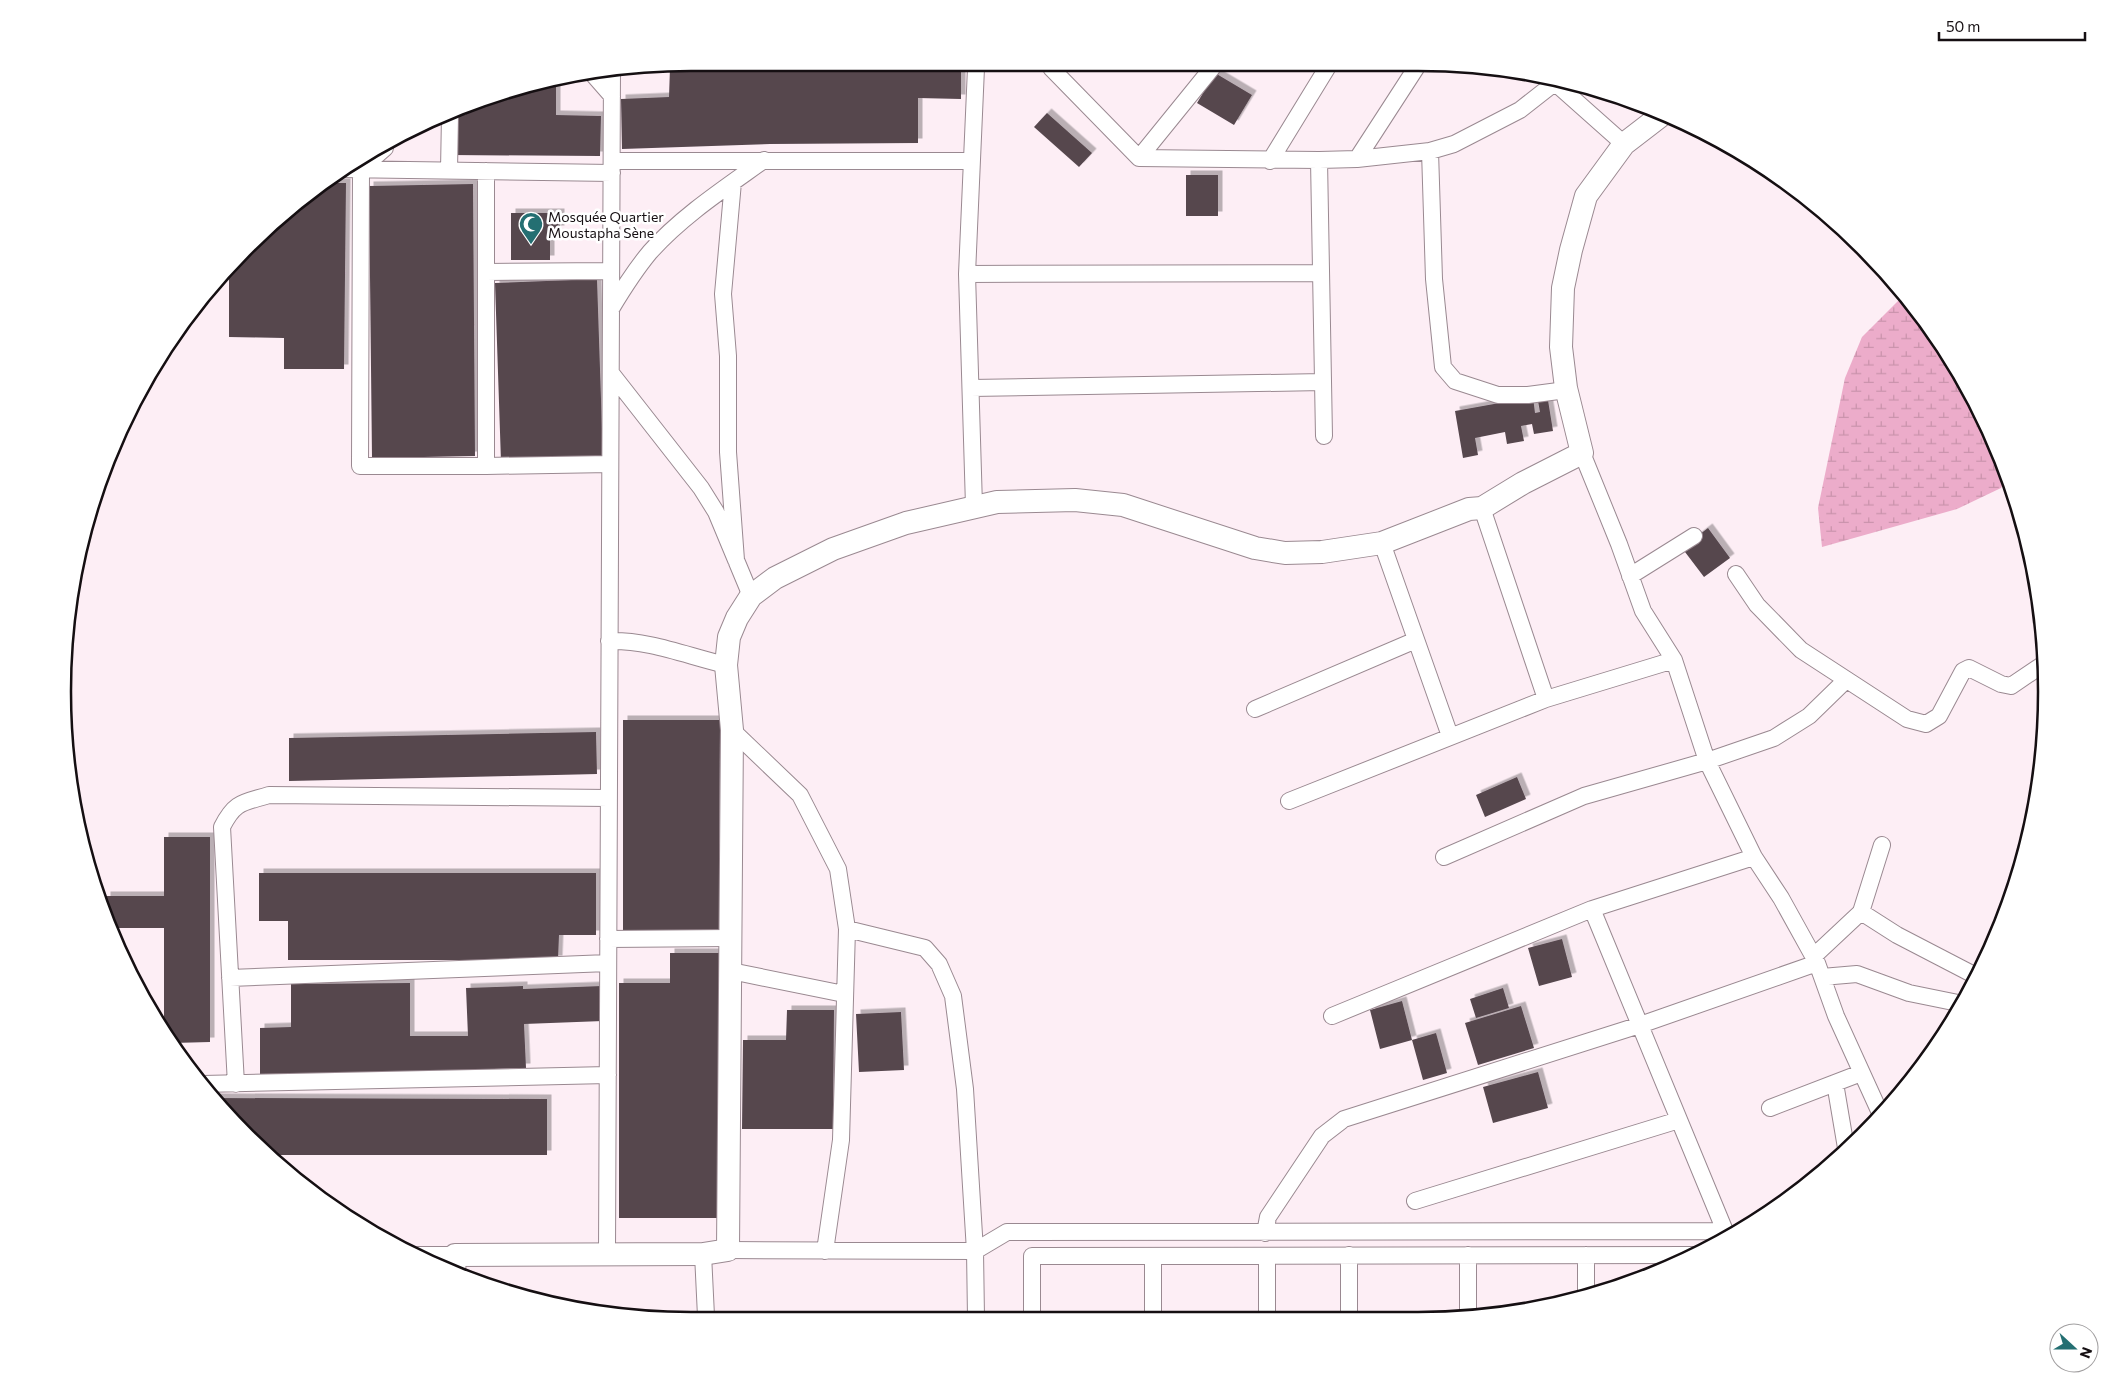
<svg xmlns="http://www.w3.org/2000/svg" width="2109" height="1383" font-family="Commissioner,sans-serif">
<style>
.wetland{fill:url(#wetland-marsh)}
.building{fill:#56474e;filter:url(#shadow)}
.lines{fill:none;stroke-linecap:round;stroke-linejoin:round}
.street-casing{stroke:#9a8991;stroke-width:18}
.secondary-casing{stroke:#9a8991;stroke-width:24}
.street{stroke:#fff;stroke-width:16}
.secondary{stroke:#fff;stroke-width:22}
.labels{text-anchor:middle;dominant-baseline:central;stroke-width:5;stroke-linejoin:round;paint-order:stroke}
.poi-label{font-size:14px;fill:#150f12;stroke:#fff;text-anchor:start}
.rim{fill:none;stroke:#150f12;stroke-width:2.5}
</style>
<defs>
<pattern id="wetland-marsh" width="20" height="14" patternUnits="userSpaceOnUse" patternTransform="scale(1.25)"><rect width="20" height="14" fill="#ecacca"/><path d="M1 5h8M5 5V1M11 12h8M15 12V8" fill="none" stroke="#ca93ac"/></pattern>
<filter id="shadow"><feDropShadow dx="4.5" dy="-4.5" stdDeviation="0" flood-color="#0004"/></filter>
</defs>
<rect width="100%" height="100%" fill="#fdeef5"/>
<path class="wetland" d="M1904 295 1916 308 1982 413 2006 479 2001 488 1957 509 1822 547 1818 508 1845 378 1862 337Z"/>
<path class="building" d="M670 68H961V99L918 98V143L770 144 622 149 621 99 669 97Z
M1215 73 1252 95 1234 125 1197 103Z
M556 80V115L601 116 600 156 451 155V115H466V107L490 96Z
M1047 113 1092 153 1079 167 1034 127Z
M1186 175H1218V216H1186Z
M325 183H346L344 369H284V338L229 337V267L247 247Z
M473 184 475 456 372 458 369 186Z
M511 213H560V230H550V260H511Z
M597 279 603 459 501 462 495 283Z
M1547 394 1553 431 1534 434 1532 424 1521 426 1524 441 1507 444 1505 432 1475 438 1478 455 1463 458 1455 411 1533 397 1535 413 1540 412 1537 396Z
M1708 528 1730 558 1704 577 1682 548Z
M623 720H720L719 931H623Z
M596 732 597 774 289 781V738Z
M1517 777 1526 799 1485 817 1476 795Z
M164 837H210V1042L173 1043 164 1031V928H115L106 907V896H164Z
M259 873H596V935H559L558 960H288V921H259Z
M1562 939 1572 977 1539 986 1528 948Z
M670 953H722V1218H619V983H670Z
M410 983V1036H468L466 988 523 986V989L602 986 603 1021 524 1024 526 1068 494 1069 468 1073 260 1074V1028L291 1027V984Z
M1503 988 1509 1008 1476 1018 1470 999Z
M1402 1001 1412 1040 1380 1049 1370 1010Z
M1521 1006 1534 1048 1478 1065 1465 1023Z
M787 1010H834L833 1129H742L743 1040H786Z
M901 1012 904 1070 859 1072 856 1014Z
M1436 1033 1447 1073 1423 1080 1412 1040Z
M1538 1072 1548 1108 1493 1123 1483 1087Z
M213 1098 547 1099V1155H267Z"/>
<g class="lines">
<g class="street-casing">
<path id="street" d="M1051 68 1139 158 1319 160 1357 159 1430 151 1454 144 1520 110 1557 81
M591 72 612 96
M1552 80 1624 144
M385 148 361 169 360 466H486L610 464
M1430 151 1434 279 1443 367 1455 381 1498 395H1528L1566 390
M1139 158 1212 68
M1357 159 1416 68
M1319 160 1324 436
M612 161H971
M1270 161 1327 68
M341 169 612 173
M449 170 450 116
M733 182 723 294 728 356V452L736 560
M486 272 611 271
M967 274 1321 273
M611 309C623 289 635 270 650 252 682 216 725 188 764 160
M611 373 701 488 716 512 751 596
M971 388 1323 382
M1582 453 1619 544 1643 611 1674 660 1707 761 1754 857 1781 898 1817 963 1836 1016 1881 1115
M486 466V171
M974 506 967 274 976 68
M1482 508 1546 699
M1382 543 1450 736
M1736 574 1757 605 1801 650 1907 719 1926 724 1939 716 1963 671 1969 668 2001 684 2011 686 2045 663
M1630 576 1694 536
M609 641C650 640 687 656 726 665
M1255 709 1416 640
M732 730 800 795 838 869 847 929 925 948 939 964 953 996 965 1089 975 1251 976 1317
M1289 801 1546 699 1674 660
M1444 857 1584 796 1707 761 1774 738 1809 716 1846 680
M1592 909 1725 1231V1237
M1861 912 1897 935 1976 976
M608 939 730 938
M1814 956 1861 912 1882 845
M731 971 844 994
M1822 977 1857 974 1909 993 1963 1004
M230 978 608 963
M1332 1016 1592 909 1754 857
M1835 1083 1846 1148
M203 1084 608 1075
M236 1084 222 827C235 801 243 803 269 795L609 798
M1770 1108 1861 1073
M1415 1201 1679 1120
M1265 1233 1268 1217 1322 1136 1344 1119 1640 1025 1817 963
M728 1250 975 1251 1007 1232 1725 1231
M825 1251 841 1140 847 929
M607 1253 612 68
M703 1254 706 1316
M418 1255H455
M1586 1297V1255
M1032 1317V1256L1697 1255
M1153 1318V1256
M1267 1318V1256
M1468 1318V1255
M1349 1319V1255"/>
</g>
<g class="secondary-casing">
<path id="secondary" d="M454 1274 455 1255 703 1254 728 1250 732 730 726 665 729 637 737 618 751 596 775 578 833 549 906 523 997 502 1075 500 1123 505 1255 548 1285 553 1322 552 1382 543 1469 509 1482 508 1523 483 1582 453 1566 388 1561 347 1563 288 1571 250 1586 196 1624 144 1663 114"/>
</g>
<use href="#street" class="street"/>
<use href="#secondary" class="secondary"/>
</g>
<defs>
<g id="mosque-pin" transform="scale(1.25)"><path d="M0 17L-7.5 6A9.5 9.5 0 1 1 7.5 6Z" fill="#246f72" stroke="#fff"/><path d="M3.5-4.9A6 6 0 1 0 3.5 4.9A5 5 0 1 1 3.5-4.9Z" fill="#fff"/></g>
</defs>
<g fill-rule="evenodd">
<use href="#mosque-pin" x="531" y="224"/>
</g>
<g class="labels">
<g class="poi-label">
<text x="548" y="216">Mosquée Quartier<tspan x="548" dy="16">Moustapha Sène</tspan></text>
</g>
</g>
<path d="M0 0H2109V1383H0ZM691 71H1418A620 620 0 0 1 2038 691V692A620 620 0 0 1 1418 1312H691A620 620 0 0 1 71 692V691A620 620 0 0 1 691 71Z" fill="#fff" fill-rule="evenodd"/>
<path class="rim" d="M691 71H1418A620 620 0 0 1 2038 691V692A620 620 0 0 1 1418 1312H691A620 620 0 0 1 71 692V691A620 620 0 0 1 691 71Z"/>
<g transform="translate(2074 1348) rotate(111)"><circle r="24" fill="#ffffff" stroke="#a19fa0"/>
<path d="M0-4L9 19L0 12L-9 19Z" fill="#246f72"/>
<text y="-8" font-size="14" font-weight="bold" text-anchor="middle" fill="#150f12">N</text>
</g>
<path d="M1939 32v8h146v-8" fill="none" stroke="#150f12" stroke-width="2.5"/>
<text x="1946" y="32" font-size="15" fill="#150f12" stroke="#ffffff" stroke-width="4" paint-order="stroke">50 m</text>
</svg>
